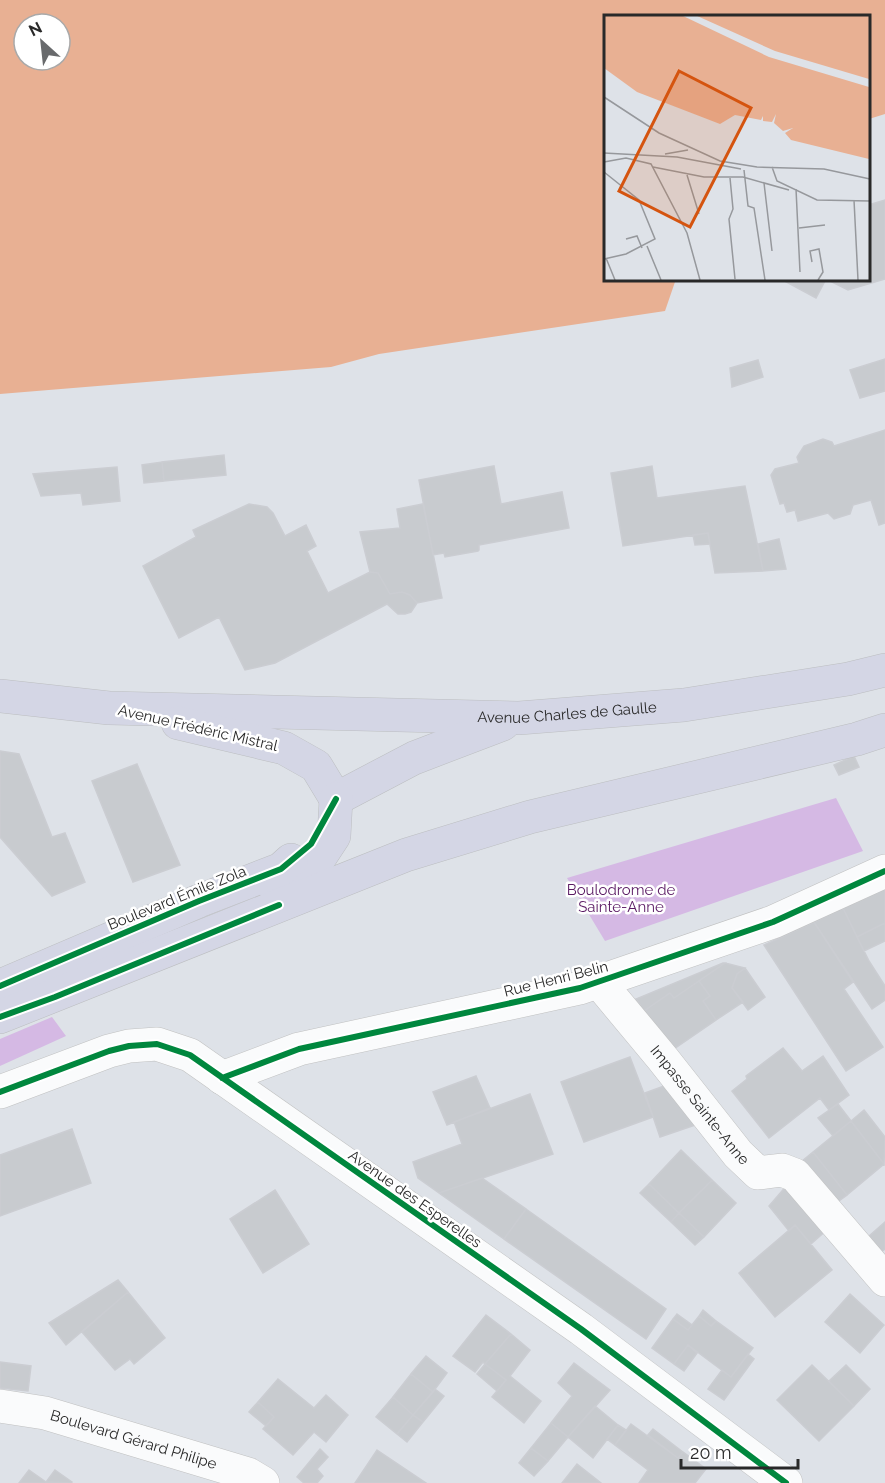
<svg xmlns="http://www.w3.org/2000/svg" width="885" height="1483" font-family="Raleway,sans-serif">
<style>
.green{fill:#d5b9e4}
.water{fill:#e8b093;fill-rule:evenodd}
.building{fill:#c8cbcf;stroke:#cbcdd2;stroke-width:1.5}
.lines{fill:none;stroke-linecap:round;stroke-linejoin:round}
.minor-casing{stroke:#c0c1c1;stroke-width:34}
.major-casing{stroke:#bcbec0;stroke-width:34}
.minor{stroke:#fafbfc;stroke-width:33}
.major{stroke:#d4d6e5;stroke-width:33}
.cycleway-casing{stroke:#fff;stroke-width:10}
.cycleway{stroke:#00873e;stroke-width:6}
.labels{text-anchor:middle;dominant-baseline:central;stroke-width:5;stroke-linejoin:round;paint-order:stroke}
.street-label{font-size:15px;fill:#292929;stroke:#fff}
.park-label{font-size:15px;fill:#5b1b64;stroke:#fff}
.inset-road{fill:none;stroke:#96989c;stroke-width:1.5}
.view{fill:#d5540f;fill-opacity:0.15;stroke:#d5540f;stroke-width:3}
.inset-edge{fill:none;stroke:#292929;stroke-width:3}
</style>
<rect width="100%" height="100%" fill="#dee2e8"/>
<path class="green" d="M836 798 863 851 605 941 567 878Z
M52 1017 66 1036 0 1066V1039Z"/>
<path class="water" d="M0 0H885V114L869 119 868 16H606V279H676L665 311 379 354 331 367 0 394ZM24 24H60V60H24Z"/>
<path class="building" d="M885 200V279L848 290 826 279H868V205Z
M781 279H826L816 298Z
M885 359V391L860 398 850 370Z
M758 360 763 377 732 387 730 368Z
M885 430V523L879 525 871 500 853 505 850 514 834 519 828 513 798 521 795 510 787 512 784 503 780 504 771 475 775 469 799 463 797 457 804 446 823 439 832 442 834 446Z
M224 455 226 475 164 481 162 462Z
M162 462 164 481 144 483 142 465Z
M494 466 501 504 562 492 569 528 479 545V550L478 551 445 557 444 553 433 555 419 480Z
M652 466 657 498 745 486 763 571 715 573 708 533 623 546 611 473Z
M117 467 120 501 83 505 81 493 41 496 33 474Z
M249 504 267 507 273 513 285 536 306 525 316 546 307 551 328 593 370 572 378 573 390 594 402 592 410 595 417 603 411 612 405 614H398L387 604 275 663 245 670 219 617 179 638 143 566 196 537 193 530Z
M423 504 442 598 417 603 410 595 402 592 390 594 378 573 370 572 360 532 400 528 397 509Z
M708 533 710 544 695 545 693 535Z
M779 539 786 569 763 571 758 544Z
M0 751 19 754 52 837 65 833 85 882 52 896 0 837Z
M854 756 859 767 839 775 834 765Z
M137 764 180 865 133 882 92 781Z
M885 889V923L857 937 843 908Z
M843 908 869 961 885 986V1000L872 1009 814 922Z
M814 922 853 982 844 989 883 1047 846 1071 764 945Z
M885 923V941L864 951 857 937Z
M723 963H725L674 998 670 993 644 1011 636 999Z
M725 963 745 968 737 974 732 988 743 1002 716 1020 703 1001 710 996 699 981Z
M745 968 765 997 748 1010 732 988 737 974Z
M699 981 710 996 703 1001 716 1020 671 1051 644 1011 670 993 674 998Z
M783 1048 802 1071 823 1056 849 1095 829 1110 820 1098 769 1138 732 1091 747 1079 746 1076Z
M630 1057 653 1117 584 1142 561 1082Z
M476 1076 490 1108 447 1125 433 1092Z
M667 1085 695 1125 660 1137 645 1093Z
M530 1094 553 1154 439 1193 418 1178 413 1162 462 1144 454 1122Z
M838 1104 851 1121 833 1136 818 1118Z
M864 1110 885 1137 884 1164 851 1121Z
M851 1121 884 1164 847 1195 813 1152Z
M72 1129 91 1183 0 1216V1155Z
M681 1150 712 1180 679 1213 649 1184Z
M813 1152 847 1195 836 1203 802 1161Z
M482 1178 526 1209 504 1239 439 1193Z
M712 1180 736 1203 704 1237 679 1213Z
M789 1183 828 1229 811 1244 795 1225 789 1231 769 1206Z
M649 1184 679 1213 671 1222 640 1193Z
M275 1190 309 1244 263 1273 230 1219Z
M526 1209 666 1309 646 1339 504 1239Z
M679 1213 704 1237 695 1245 671 1222Z
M885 1222V1249L881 1252 869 1236Z
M795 1225 832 1270 775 1317 739 1273Z
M118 1280 128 1292 66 1345 49 1323Z
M128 1292 165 1338 134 1364 130 1359 115 1370 82 1332Z
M850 1294 884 1325 860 1353 825 1322Z
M703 1310 716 1321 711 1326 699 1316Z
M677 1314 692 1325 688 1330 673 1319Z
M486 1315 511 1334 485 1364 483 1362 475 1372 453 1356Z
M699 1316 711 1326 716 1321 753 1348 731 1377 688 1345 674 1364 652 1348 673 1319 688 1330Z
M511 1334 530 1350 510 1376 541 1401 524 1423 492 1397 506 1380 485 1364Z
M688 1345 697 1353 684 1371 674 1364Z
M748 1354 754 1359 724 1400 708 1389 722 1370 731 1377Z
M426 1356 447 1373 433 1392 411 1374Z
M0 1362 31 1366 28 1391 0 1388Z
M574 1363 610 1390 568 1437 551 1423 572 1396 558 1383Z
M485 1364 506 1380 497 1391 477 1374Z
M812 1365 854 1406 819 1441 777 1400Z
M846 1365 870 1389 854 1406 829 1381Z
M411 1374 433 1392 413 1415 393 1397Z
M278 1379 314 1408 326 1395 348 1415 326 1442 314 1432 293 1455 263 1429 274 1417 258 1402Z
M435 1389 444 1396 423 1422 413 1415Z
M393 1397 413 1415 397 1434 376 1417Z
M258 1402 274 1417 266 1426 249 1412Z
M595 1406 618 1425 593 1458 568 1437Z
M413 1415 423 1422 407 1442 397 1434Z
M551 1423 568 1437 548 1461 531 1448Z
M631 1424 678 1458 683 1452 706 1469 695 1483H639L648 1470 615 1445Z
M618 1425 626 1430 615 1445 607 1439Z
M653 1429 683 1452 678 1458 648 1435Z
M531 1448 548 1461 534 1476 519 1463Z
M320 1449 328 1457 317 1469 323 1476 317 1483H304L297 1477Z
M377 1450 426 1483H355Z
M577 1464 601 1483H562Z
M29 1470 46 1482 47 1483H19Z
M55 1470 72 1482 71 1483 46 1482Z"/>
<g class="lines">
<g class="minor-casing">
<g id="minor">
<path id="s1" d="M599 982 663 1059 738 1154 758 1173 782 1170 795 1175 885 1280"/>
<path d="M222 1078 299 1049 580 988 773 922 885 871"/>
<path d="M0 1092 109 1051 129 1046 157 1044 190 1055 581 1329 786 1483"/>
<path id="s2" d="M0 1406 45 1413 248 1474 263 1483"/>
</g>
</g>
<g class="major-casing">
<g id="major">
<path id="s3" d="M0 696 109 708 519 718 684 705 848 679 885 670"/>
<path d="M178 723 284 748 316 766 336 799"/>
<path d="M336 799 414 758 503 724"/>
<path d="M274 886 311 871 334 836 336 799"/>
<path d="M0 986 199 901 281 869 291 860"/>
<path d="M0 1017 406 855 530 817 857 739 885 730"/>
</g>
</g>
<use href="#minor" class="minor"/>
<use href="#major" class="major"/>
<g class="cycleway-casing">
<path id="cycleway" d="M0 986 199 901 281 869 311 844 336 799
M0 1017 55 997 279 905
M222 1078 299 1049 580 988 773 922 885 871
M0 1092 109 1051 129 1046 157 1044 190 1055 581 1329 786 1483"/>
</g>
<use href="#cycleway" class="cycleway"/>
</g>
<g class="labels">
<g class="street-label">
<text stroke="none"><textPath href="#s3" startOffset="568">Avenue Charles de Gaulle</textPath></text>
<text transform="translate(198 728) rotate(13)">Avenue Frédéric Mistral</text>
<text transform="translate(177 898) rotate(-22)">Boulevard Émile Zola</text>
<text transform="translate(556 979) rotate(-14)">Rue Henri Belin</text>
<text stroke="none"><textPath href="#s1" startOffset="159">Impasse Sainte-Anne</textPath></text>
<text transform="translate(415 1199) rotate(35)">Avenue des Esperelles</text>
<text stroke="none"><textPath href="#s2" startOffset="138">Boulevard Gérard Philipe</textPath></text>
</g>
<g class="park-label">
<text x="621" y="890">Boulodrome de<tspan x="621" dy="17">Sainte-Anne</tspan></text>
</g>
</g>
<g transform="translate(604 15)">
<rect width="266" height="266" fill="#dee2e8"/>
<path d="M0 0H77L165 42 265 72V144L187 125 181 118 189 113 179 116 170 108 172 99 168 107 159 106V101L157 105 131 100 116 109 33 77 0 53ZM91 0H265V64L171 36Z" fill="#e8b093"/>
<path class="inset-road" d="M0 82 55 118 116 146 153 152 220 154 266 164M0 138 73 142 137 154M61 139 84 135M0 147 22 143 47 149 83 218 96 265M49 152 100 162H139L185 175M168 152 173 166 213 185 266 186M140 155 144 191 150 193 161 265M0 157 35 185 51 224 22 239 0 244M83 160 95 199M126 163 129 194 125 204 131 264M160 168 168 236M192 174 196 257M250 185 254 265M195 213 221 210M22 224 33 221 38 233M43 231 57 265M2 243 11 265M208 247 206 236 215 234 219 257 214 265"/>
<path class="view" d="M75 56 147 93 86 212 15 176Z"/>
<rect width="266" height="266" class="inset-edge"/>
</g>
<g transform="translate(42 42) rotate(333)"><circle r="28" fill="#ffffff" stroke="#a9a9a9" stroke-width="1.5"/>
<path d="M0-4.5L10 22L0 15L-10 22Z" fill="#686a6c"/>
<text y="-9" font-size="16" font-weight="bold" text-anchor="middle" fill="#292929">N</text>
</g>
<path d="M681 1459v9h117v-9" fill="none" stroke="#292929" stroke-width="3"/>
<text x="690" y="1459" font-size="18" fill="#292929" stroke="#ffffff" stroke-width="4.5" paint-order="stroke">20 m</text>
</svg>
